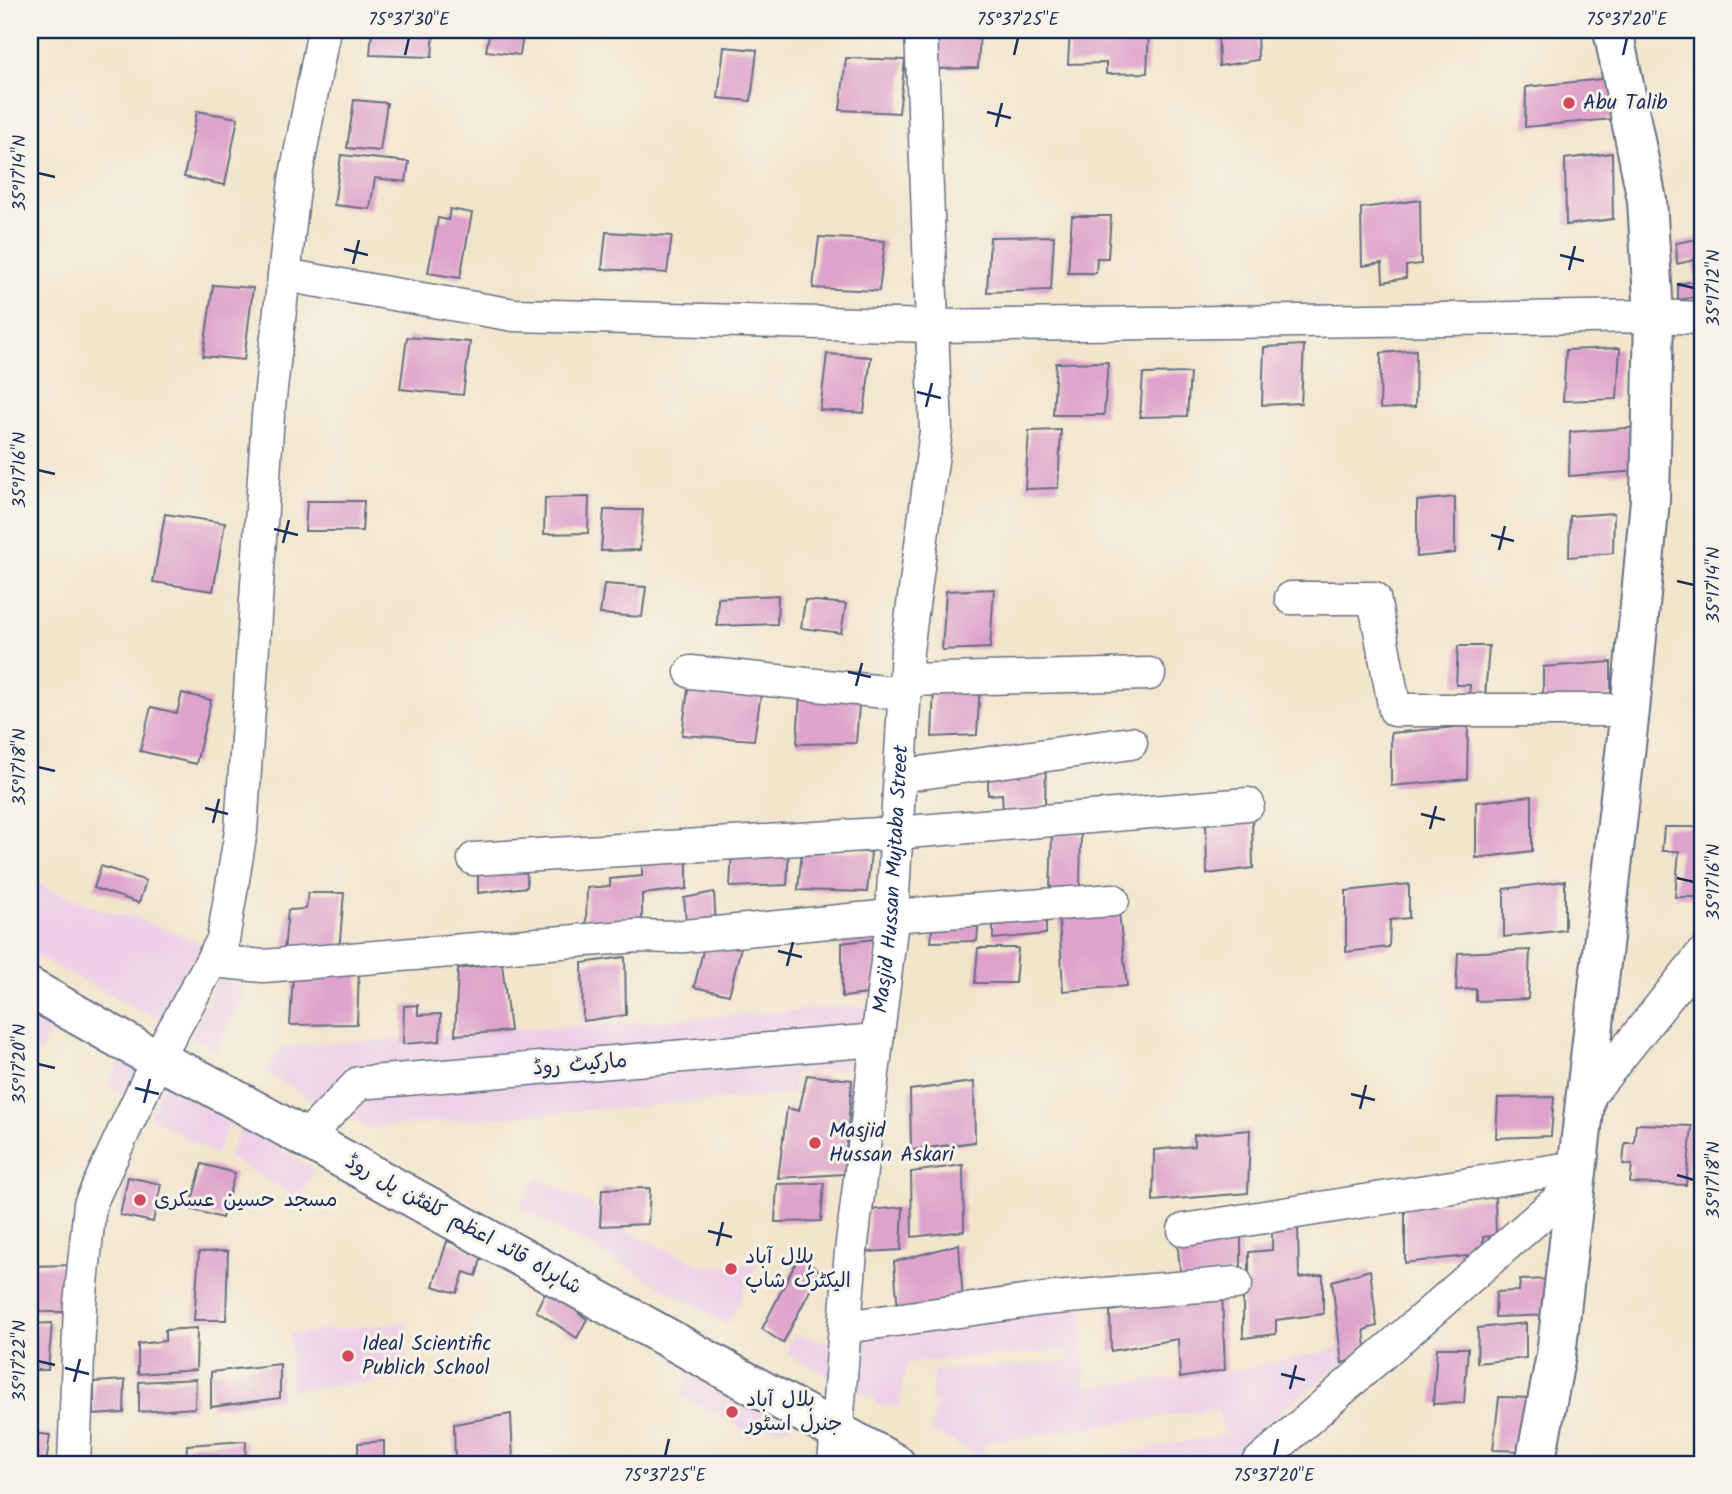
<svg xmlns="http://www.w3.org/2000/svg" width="1732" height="1494" font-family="Kalam,'Playpen Sans Arabic',sans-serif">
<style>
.built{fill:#edd0e8}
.building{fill:#dea2cb}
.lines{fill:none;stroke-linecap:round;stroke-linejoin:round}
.street-casing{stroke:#666f84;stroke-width:35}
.secondary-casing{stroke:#666f84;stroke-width:42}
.highway-casing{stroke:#666f84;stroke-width:42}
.street{stroke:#fff;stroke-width:32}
.secondary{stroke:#fff;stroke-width:38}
.highway{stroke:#fff;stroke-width:38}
.ticks{fill:none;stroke:#1b2f5e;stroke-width:2.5}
.poi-dot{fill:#d1495b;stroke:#f7f3e8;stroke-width:2.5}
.labels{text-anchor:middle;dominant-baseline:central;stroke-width:6;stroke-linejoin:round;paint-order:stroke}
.poi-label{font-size:21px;fill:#1b2f5e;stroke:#f7f3e8;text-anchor:start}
.street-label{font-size:21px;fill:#1b2f5e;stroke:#f7f3e8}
.neatline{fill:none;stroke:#1b2f5e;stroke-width:2.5}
.ticks-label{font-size:18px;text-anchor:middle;fill:#1b2f5e}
</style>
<rect width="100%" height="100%" fill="#f7f3e8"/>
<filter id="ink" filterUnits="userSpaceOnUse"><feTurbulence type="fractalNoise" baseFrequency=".0143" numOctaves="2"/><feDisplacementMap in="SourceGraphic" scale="14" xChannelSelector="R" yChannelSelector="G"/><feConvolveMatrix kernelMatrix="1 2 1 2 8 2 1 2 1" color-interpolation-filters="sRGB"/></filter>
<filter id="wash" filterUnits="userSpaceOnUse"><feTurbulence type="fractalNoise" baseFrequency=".00686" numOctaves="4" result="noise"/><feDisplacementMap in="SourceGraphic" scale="28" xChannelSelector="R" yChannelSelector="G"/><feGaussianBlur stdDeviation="1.57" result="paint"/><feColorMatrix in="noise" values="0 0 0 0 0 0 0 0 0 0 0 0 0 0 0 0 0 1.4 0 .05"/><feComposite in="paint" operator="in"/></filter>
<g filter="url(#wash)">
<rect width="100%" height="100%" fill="#f2e5cc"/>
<path class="built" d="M31 881 101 910 135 918 204 944 177 1025 139 1010 30 953Z
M219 975 245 990 217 1051 191 1037Z
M870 1006 865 1036 317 1103 265 1072 281 1047Z
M30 1011 53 1025 40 1053 30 1047Z
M860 1046V1068L794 1073 793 1094 367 1128 343 1113 371 1092Z
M120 1061 143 1075 131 1100 108 1087Z
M165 1082 231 1122 215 1155 149 1116Z
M242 1127 314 1170 300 1199 228 1157Z
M537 1177 601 1211 628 1231 704 1267 758 1263 728 1324 519 1208Z
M1083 1302 1085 1387 1180 1378 1253 1367 1340 1348 1342 1363 1260 1428V1438L1229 1464H1067L1234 1433H1224L1217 1409 986 1442 982 1457 930 1431 937 1403 931 1402 933 1371 1069 1362 1068 1350 907 1363 899 1407 876 1405 875 1399 847 1386 854 1333Z
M407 1322 406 1379 290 1390V1334Z
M793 1336 839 1342 836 1380 786 1354Z
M693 1370 796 1426 745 1431 679 1395Z"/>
<g id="blocks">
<path class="building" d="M372 30H434L432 57 370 55Z
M490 30H524L520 55 486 51Z
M938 30H980L978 68 935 69Z
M1070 30H1149L1147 73 1106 74V63L1068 64Z
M1218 30H1257L1258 60 1219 66Z
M724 47 757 50 751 101 718 98Z
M846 58 905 60 899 113 840 110Z
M1612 78V119L1525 127 1526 87Z
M354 100 387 103 380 151 347 148Z
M197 111 238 118 225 185 184 177Z
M1612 153 1613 219 1566 225 1565 159Z
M341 155 409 162 406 182 375 178 370 209 334 205Z
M1420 200 1421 264 1406 266V278L1383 282 1382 263 1362 266 1361 208Z
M450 209 472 213 460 278 428 273 438 218 448 220Z
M1072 216H1111L1108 258H1097L1096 273H1068Z
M606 232 672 236 667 273 602 269Z
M1054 236 1051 290 987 292 990 237Z
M819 237 885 241 879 291 813 288Z
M1698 239V247L1702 246V296L1678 300V284L1695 281 1694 260 1677 264 1676 243Z
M213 285 253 288 244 360 203 356Z
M407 337 470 342 463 395 400 389Z
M1304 345 1301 403 1262 405 1264 347Z
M1620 348 1617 399 1563 401 1566 350Z
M1416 350 1415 407 1380 409 1381 353Z
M827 354 871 357 864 413 820 410Z
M1108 362 1104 415H1053L1056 363Z
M1190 373 1187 416 1140 417 1143 374Z
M1641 427 1640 471 1569 476 1570 432Z
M1061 430 1058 488 1025 489 1029 431Z
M589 497 588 533 544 534 545 498Z
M1455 497V553L1417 557V501Z
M307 501H364L362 531H305Z
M604 510H643L640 550 601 551Z
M1614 513 1613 553 1569 557 1570 516Z
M165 514 225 523 213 591 153 582Z
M604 584 646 587 642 617 600 614Z
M994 589 990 648 942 650 946 591Z
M778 595 777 624 717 626 718 598Z
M805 600 846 604 841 633 801 628Z
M1458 646H1489L1484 709H1468L1470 685H1456Z
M1611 662V697L1543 702V667Z
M689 681 762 687 754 740 682 735Z
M980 683 977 735 932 737 934 685Z
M182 693 211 700 196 764 140 751 151 707 177 713Z
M800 693H860L856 743 797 744Z
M1468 726 1467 779 1391 786V733Z
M1046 762 1045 808 1003 812 1002 794 988 795V768Z
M1532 796V851L1476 858V802Z
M1252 814 1253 868 1207 874 1206 820Z
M1664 827H1702V897H1675L1679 851H1662Z
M1081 832 1080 890 1050 892 1052 834Z
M789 849 787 885 730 887 732 850Z
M802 850 871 852 867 892 798 890Z
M687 855V889L642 894V920L586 926 587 888 610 886V879L642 876V860Z
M526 861 527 887 478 893V867Z
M101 866 146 881 139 903 94 888Z
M1565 881V930L1504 937V889Z
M1409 884V918L1390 920 1389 947 1346 952V891Z
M714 892 716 928 687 934 684 898Z
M308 893H344L339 951H284L288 910 306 909Z
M1046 909V934L993 939V914Z
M1119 912 1127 986 1063 991 1059 917Z
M979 918 977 941 931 942 933 919Z
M706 939 741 947 729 995 694 987Z
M875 939V993L842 997V943Z
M978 948H1018L1015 983H975Z
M1530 950 1528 999 1476 1001V989L1456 990 1458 953Z
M625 957 626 1015 583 1021 582 963Z
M502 963 510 1031 455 1035 458 969Z
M359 970 357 1024 290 1025 293 975Z
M418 1005V1015L441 1014 440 1041 403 1044 404 1006Z
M807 1075 852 1080 844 1174 778 1178 787 1108 799 1111Z
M974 1082 975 1142 911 1150 910 1090Z
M1554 1097 1551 1136 1496 1138 1498 1098Z
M1636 1124 1692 1126 1686 1185 1630 1183 1632 1165 1623 1164 1625 1143H1634Z
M1250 1130 1248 1193 1153 1201 1154 1150 1194 1146V1135Z
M202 1164 235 1173 222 1218 190 1209Z
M963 1165 964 1231 912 1237 911 1172Z
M128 1177 161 1184 153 1222 120 1215Z
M1698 1179H1702V1229H1695Z
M824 1183 821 1221 775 1222 777 1184Z
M650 1188 648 1224 600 1226 602 1189Z
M1495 1197 1496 1235 1483 1237V1254L1405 1263V1207Z
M903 1207 901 1250 868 1252 869 1210Z
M1298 1226 1299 1278 1323 1275V1314L1276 1320V1334L1243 1338V1285L1249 1284V1252L1272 1250V1229Z
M1241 1233V1272L1181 1279 1177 1240Z
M447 1241 483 1253 476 1276 464 1272 457 1293 433 1286Z
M959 1244 963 1303 898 1311 894 1262Z
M228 1251 226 1320H194L199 1252Z
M799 1256 820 1271 783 1343 762 1329Z
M76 1265 73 1312H30V1266Z
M1370 1270 1377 1326 1364 1330 1367 1356 1342 1363 1332 1281Z
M1556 1279 1554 1315 1495 1317 1496 1292 1519 1291 1520 1280Z
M549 1284 583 1306 579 1314 587 1319 577 1338 536 1311Z
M1222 1292 1225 1370 1180 1378 1178 1339 1111 1351 1110 1311Z
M52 1323 48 1370H30V1324Z
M1526 1323V1358L1477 1363 1478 1328Z
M197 1328 196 1370 138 1374V1344L165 1341V1330Z
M1437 1348H1468L1464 1403 1433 1404Z
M280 1364V1398L211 1407V1372Z
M196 1379 195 1408 139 1412V1382Z
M125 1380 124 1413 94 1415V1382Z
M1499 1397 1533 1398 1527 1451 1493 1450Z
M511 1414 513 1461 491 1464H455L454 1424Z
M30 1433 50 1435 46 1464H30Z
M246 1441 245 1464H186L187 1445Z
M384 1441V1464H345V1459L358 1458V1443Z"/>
</g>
</g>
<g filter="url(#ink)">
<use href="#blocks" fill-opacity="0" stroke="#666f84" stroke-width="2"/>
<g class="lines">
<g class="street-casing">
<g id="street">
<path d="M284 275 514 315 932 326 1654 316 1702 318"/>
<path d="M1291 598H1374L1395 710H1630"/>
<path d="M691 672 904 694"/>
<path d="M905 680 1149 674"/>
<path d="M899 776 1131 743"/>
<path d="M474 859 896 833 1248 804"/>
<path d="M213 961 263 966 638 936 674 937 891 916 1113 900"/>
<path d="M1584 1102 1702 954"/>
<path d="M305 1138 359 1083 877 1040"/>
<path d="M1184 1230 1576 1167"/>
<path d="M845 1327 1044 1299 1236 1283"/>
<path d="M74 1464 80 1304 90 1204 157 1060 223 940 241 831 268 415 295 180 324 30"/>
<path id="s1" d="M834 1464 851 1251 891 929 907 651 936 431 921 30"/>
<path d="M1257 1464 1574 1186"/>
</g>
</g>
<g class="secondary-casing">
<path id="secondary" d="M1535 1464 1556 1355 1630 710 1650 500 1654 316 1647 200 1613 30"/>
</g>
<g class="highway-casing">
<path id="highway" d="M30 988 157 1060 200 1080 896 1464"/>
</g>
<use href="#street" class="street"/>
<use href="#secondary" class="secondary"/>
<use href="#highway" class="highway"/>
</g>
</g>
<path class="ticks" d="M405 55 409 38M1014 55 1018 38M1623 55 1627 38M987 112 1011 118M996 127 1002 103M38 173 55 177M344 249 368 255M1560 255 1584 261M353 264 359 240M1569 270 1575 246M1677 284 1694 288M917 392 941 398M926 407 932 383M38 470 55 474M274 529 298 535M1491 535 1514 541M283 543 289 520M1499 550 1505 526M1677 581 1694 585M848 672 871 677M856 686 862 663M38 767 55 771M205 808 228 814M1421 814 1445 820M213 823 219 799M1430 829 1436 806M1677 878 1694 882M778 951 802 957M787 966 793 942M38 1064 55 1068M135 1088 159 1094M1351 1094 1375 1100M144 1103 150 1079M1360 1109 1366 1085M1677 1175 1694 1180M708 1231 732 1237M717 1246 723 1222M38 1361 55 1365M65 1368 89 1374M1281 1374 1305 1380M74 1382 80 1359M1290 1389 1296 1365M665 1456 669 1439M1274 1456 1278 1439"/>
<g class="poi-dot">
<circle cx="1569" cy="103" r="7"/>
<circle cx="815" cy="1143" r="7"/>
<circle cx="140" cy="1200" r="7"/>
<circle cx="731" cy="1269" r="7"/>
<circle cx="348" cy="1356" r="7"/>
<circle cx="732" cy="1412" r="7"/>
</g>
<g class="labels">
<g class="poi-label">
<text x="1583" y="103">Abu Talib</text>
<text x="829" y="1131">Masjid<tspan x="829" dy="24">Hussan Askari</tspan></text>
<text x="154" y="1200">مسجد حسین عسکری</text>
<text x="745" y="1257">ہلال آباد<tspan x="745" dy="24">الیکٹرک شاپ</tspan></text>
<text x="362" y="1344">Ideal Scientific<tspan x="362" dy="24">Publich School</tspan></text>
<text x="746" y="1400">ہلال آباد<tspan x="746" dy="24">جنرل اسٹور</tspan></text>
</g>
<g class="street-label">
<text stroke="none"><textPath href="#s1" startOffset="588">Masjid Hussan Mujtaba Street</textPath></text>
<text transform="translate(580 1065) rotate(-5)">مارکیٹ روڈ</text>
<text transform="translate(463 1225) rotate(29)">شاہراہ قائد اعظم کلفٹن پل روڈ</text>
</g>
</g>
<rect width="1732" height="1494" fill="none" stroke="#f7f3e8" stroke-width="77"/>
<rect x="38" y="38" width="1656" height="1418" class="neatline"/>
<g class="ticks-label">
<text x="409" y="25">75°37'30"E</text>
<text x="1018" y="25">75°37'25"E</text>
<text x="1627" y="25">75°37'20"E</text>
<text transform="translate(19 173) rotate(-90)" y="6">35°17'14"N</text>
<text transform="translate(1713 288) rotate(-90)" y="6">35°17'12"N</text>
<text transform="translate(19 470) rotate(-90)" y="6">35°17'16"N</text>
<text transform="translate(1713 585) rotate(-90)" y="6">35°17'14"N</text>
<text transform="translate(19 767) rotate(-90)" y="6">35°17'18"N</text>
<text transform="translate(1713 882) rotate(-90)" y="6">35°17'16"N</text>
<text transform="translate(19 1064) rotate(-90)" y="6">35°17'20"N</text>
<text transform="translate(1713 1180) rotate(-90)" y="6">35°17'18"N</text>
<text transform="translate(19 1361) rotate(-90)" y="6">35°17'22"N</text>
<text x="665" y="1481">75°37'25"E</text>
<text x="1274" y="1481">75°37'20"E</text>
</g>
</svg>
